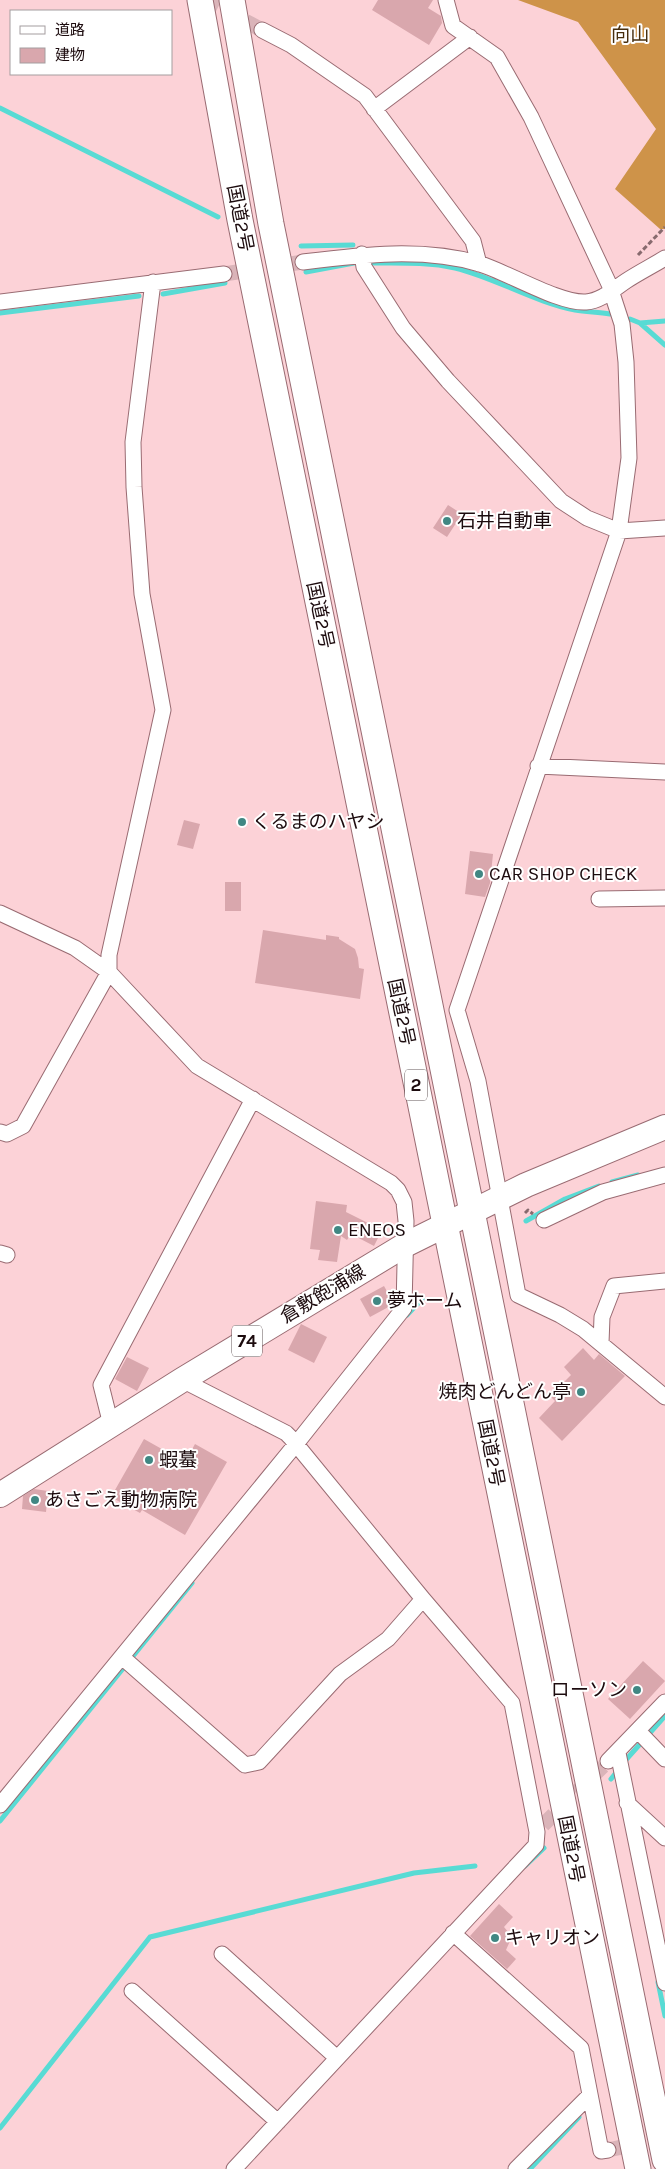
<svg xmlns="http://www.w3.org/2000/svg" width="665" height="2169" font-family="Karla,'Noto Sans JP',sans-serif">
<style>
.forest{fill:#ce9349}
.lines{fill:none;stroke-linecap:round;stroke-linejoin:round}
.stream{stroke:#58dbd4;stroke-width:5}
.building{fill:#d9a7ad}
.minor-tunnel{stroke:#dab4b9;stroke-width:15;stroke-dasharray:15 8;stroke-linecap:butt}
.minor-casing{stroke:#996b72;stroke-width:17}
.primary-casing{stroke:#996b72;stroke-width:26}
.trunk-casing{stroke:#996b72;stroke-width:27}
.path{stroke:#876a6e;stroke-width:3;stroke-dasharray:5 2.5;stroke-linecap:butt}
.minor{stroke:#fff;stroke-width:15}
.primary{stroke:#fff;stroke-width:24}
.trunk{stroke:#fff;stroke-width:25}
.poi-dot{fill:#408783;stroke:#fff;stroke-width:2}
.labels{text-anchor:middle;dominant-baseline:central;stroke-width:4;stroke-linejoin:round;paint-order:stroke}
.shield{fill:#fff;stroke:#605456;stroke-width:1}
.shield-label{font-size:18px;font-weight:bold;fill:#1c0b0e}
.park-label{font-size:19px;fill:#482f0f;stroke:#fff}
.street-label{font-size:19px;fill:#1c0b0e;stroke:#fff}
.poi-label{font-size:19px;fill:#1c0b0e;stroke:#fff;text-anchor:start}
</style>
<rect width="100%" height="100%" fill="#fcd2d7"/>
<path class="forest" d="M518 0H665V229H660L615 189 656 129 578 22Z"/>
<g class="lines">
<path class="stream" d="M0 108 218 217
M301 246 353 245
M374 263C401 263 429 262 455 268 496 278 534 302 575 310 587 312 598 312 610 314
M306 272 354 263
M163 294 225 283
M0 313 139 296
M630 319 640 323 665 345
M640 323 665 321
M612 1182 638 1175
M526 1221 565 1199 599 1186
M407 1315 422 1299
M624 1762 665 1716
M611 1779 619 1769
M0 1821 192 1583
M525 1866 544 1848
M658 1982 665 2016
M0 2128 150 1937 414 1873 475 1866
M530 2169 579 2117"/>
</g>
<path class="building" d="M378 0H433L428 8 441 16 442 23 429 45 372 10Z
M448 505 462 514 447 537 433 528Z
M184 820 200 824 193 849 177 845Z
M470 851 493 854 490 883 485 897 465 894Z
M225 882H241V911H225Z
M263 930 326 940V935L339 937V939L355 949 358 958 359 968 364 969 360 999 255 983Z
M316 1201 347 1205 346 1212 382 1230 374 1246 351 1234 347 1240 341 1236 337 1262 318 1260 320 1250 310 1249Z
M384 1286 394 1304 370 1317 360 1299Z
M301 1324 327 1337 314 1363 288 1350Z
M583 1348 594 1360 599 1354 625 1376 562 1441 539 1418 555 1401 550 1396 571 1375 564 1367Z
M127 1357 149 1368 137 1391 115 1379Z
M144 1439 185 1462 195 1444 227 1462 185 1535 142 1510 140 1513 111 1497Z
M34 1489 48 1491 46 1512 22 1509 23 1496Z
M643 1661 665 1681 630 1719 608 1699Z
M499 1904 513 1917 504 1927 509 1933 510 1941 506 1950 516 1959 507 1969 470 1936Z"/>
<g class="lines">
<path class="minor-tunnel" d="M205 0 262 30
M224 274 303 262
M543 1825 608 1761
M608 2150 665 2138"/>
<g class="minor-casing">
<path id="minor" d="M446 0 453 26 497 57 531 117 609 284 622 324 626 362 629 458 619 531 457 1010 478 1081 518 1295 560 1315 583 1329 665 1397
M262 30 291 45 365 96 473 241 479 264
M374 109 470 37
M362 254 364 267 403 328 448 381 561 501 587 518 619 531 665 528
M303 262C360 255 423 247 480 264 507 272 560 304 586 302 601 301 614 289 626 281 638 273 652 266 665 258
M0 302 224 274
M538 766 665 772
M599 899 665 898
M0 913 75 948 109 972 197 1066 391 1183 398 1190 404 1202 406 1221 404 1308 296 1444 0 1805
M0 1132 7 1134 23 1126 109 972V955L163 710 142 594 134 487 133 442 153 282
M544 1220 603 1192 665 1175
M0 1253 7 1255
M601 1343 602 1317 614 1286 665 1281
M182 1380 286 1433 291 1438 423 1599 512 1703 537 1832 536 1845 234 2169
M111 1425 101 1385 253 1099
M122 1657 245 1765 259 1762 340 1674 388 1639 423 1599
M638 1731 665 1759
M618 1753 665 1983
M608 1761 665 1702
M627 1803 665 1838
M453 1933 581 2048 601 2151 608 2150
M222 1954 337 2058
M132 1991 278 2122
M516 2169 590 2095"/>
</g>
<g class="primary-casing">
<path id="primary" d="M0 1495 182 1380 405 1245 526 1185 665 1127"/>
</g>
<g class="trunk-casing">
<path id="trunk" d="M200 0 240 220 638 2169
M232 0 271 224 665 2160"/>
</g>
<path class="path" d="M638 255 665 227
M525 1213 528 1210 533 1214"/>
<use href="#minor" class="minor"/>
<use href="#primary" class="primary"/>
<use href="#trunk" class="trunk"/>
</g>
<g class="poi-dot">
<circle cx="447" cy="521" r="5"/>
<circle cx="242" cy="822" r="5"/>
<circle cx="479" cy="874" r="5"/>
<circle cx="338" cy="1230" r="5"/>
<circle cx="377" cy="1301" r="5"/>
<circle cx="581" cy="1392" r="5"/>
<circle cx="149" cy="1460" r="5"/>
<circle cx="35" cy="1500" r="5"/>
<circle cx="637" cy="1690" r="5"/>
<circle cx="495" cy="1938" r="5"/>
</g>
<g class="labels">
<g class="shield">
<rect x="405" y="1069.5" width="22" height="31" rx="4"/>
<rect x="232" y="1325.5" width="30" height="31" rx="4"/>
</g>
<g class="shield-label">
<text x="416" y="1085">2</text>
<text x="247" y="1341">74</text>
</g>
<g class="park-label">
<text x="630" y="35">向山</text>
</g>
<g class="street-label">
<text transform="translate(240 218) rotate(79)">国道2号</text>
<text transform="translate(320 615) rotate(78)">国道2号</text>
<text transform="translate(401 1012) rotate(78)">国道2号</text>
<text transform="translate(323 1294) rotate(-31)">倉敷飽浦線</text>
<text transform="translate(491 1453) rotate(79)">国道2号</text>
<text transform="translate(571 1849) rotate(79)">国道2号</text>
</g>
<g class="poi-label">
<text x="457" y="521">石井自動車</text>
<text x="252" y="822">くるまのハヤシ</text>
<text x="489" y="874">CAR SHOP CHECK</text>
<text x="348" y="1230">ENEOS</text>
<text x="387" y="1301">夢ホーム</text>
<text x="571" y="1392" text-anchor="end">焼肉どんどん亭</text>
<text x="159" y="1460">蝦蟇</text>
<text x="45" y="1500">あさごえ動物病院</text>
<text x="627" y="1690" text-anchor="end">ローソン</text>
<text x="505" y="1938">キャリオン</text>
</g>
</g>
<rect x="10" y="10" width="162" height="65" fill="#ffffff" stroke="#a49d9f"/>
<rect x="20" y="26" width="25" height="8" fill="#ffffff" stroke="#a49d9f"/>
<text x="55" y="35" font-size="15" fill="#1c0b0e">道路</text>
<rect x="20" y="48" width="25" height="15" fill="#d9a7ad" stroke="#a49d9f"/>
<text x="55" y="60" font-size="15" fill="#1c0b0e">建物</text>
</svg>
